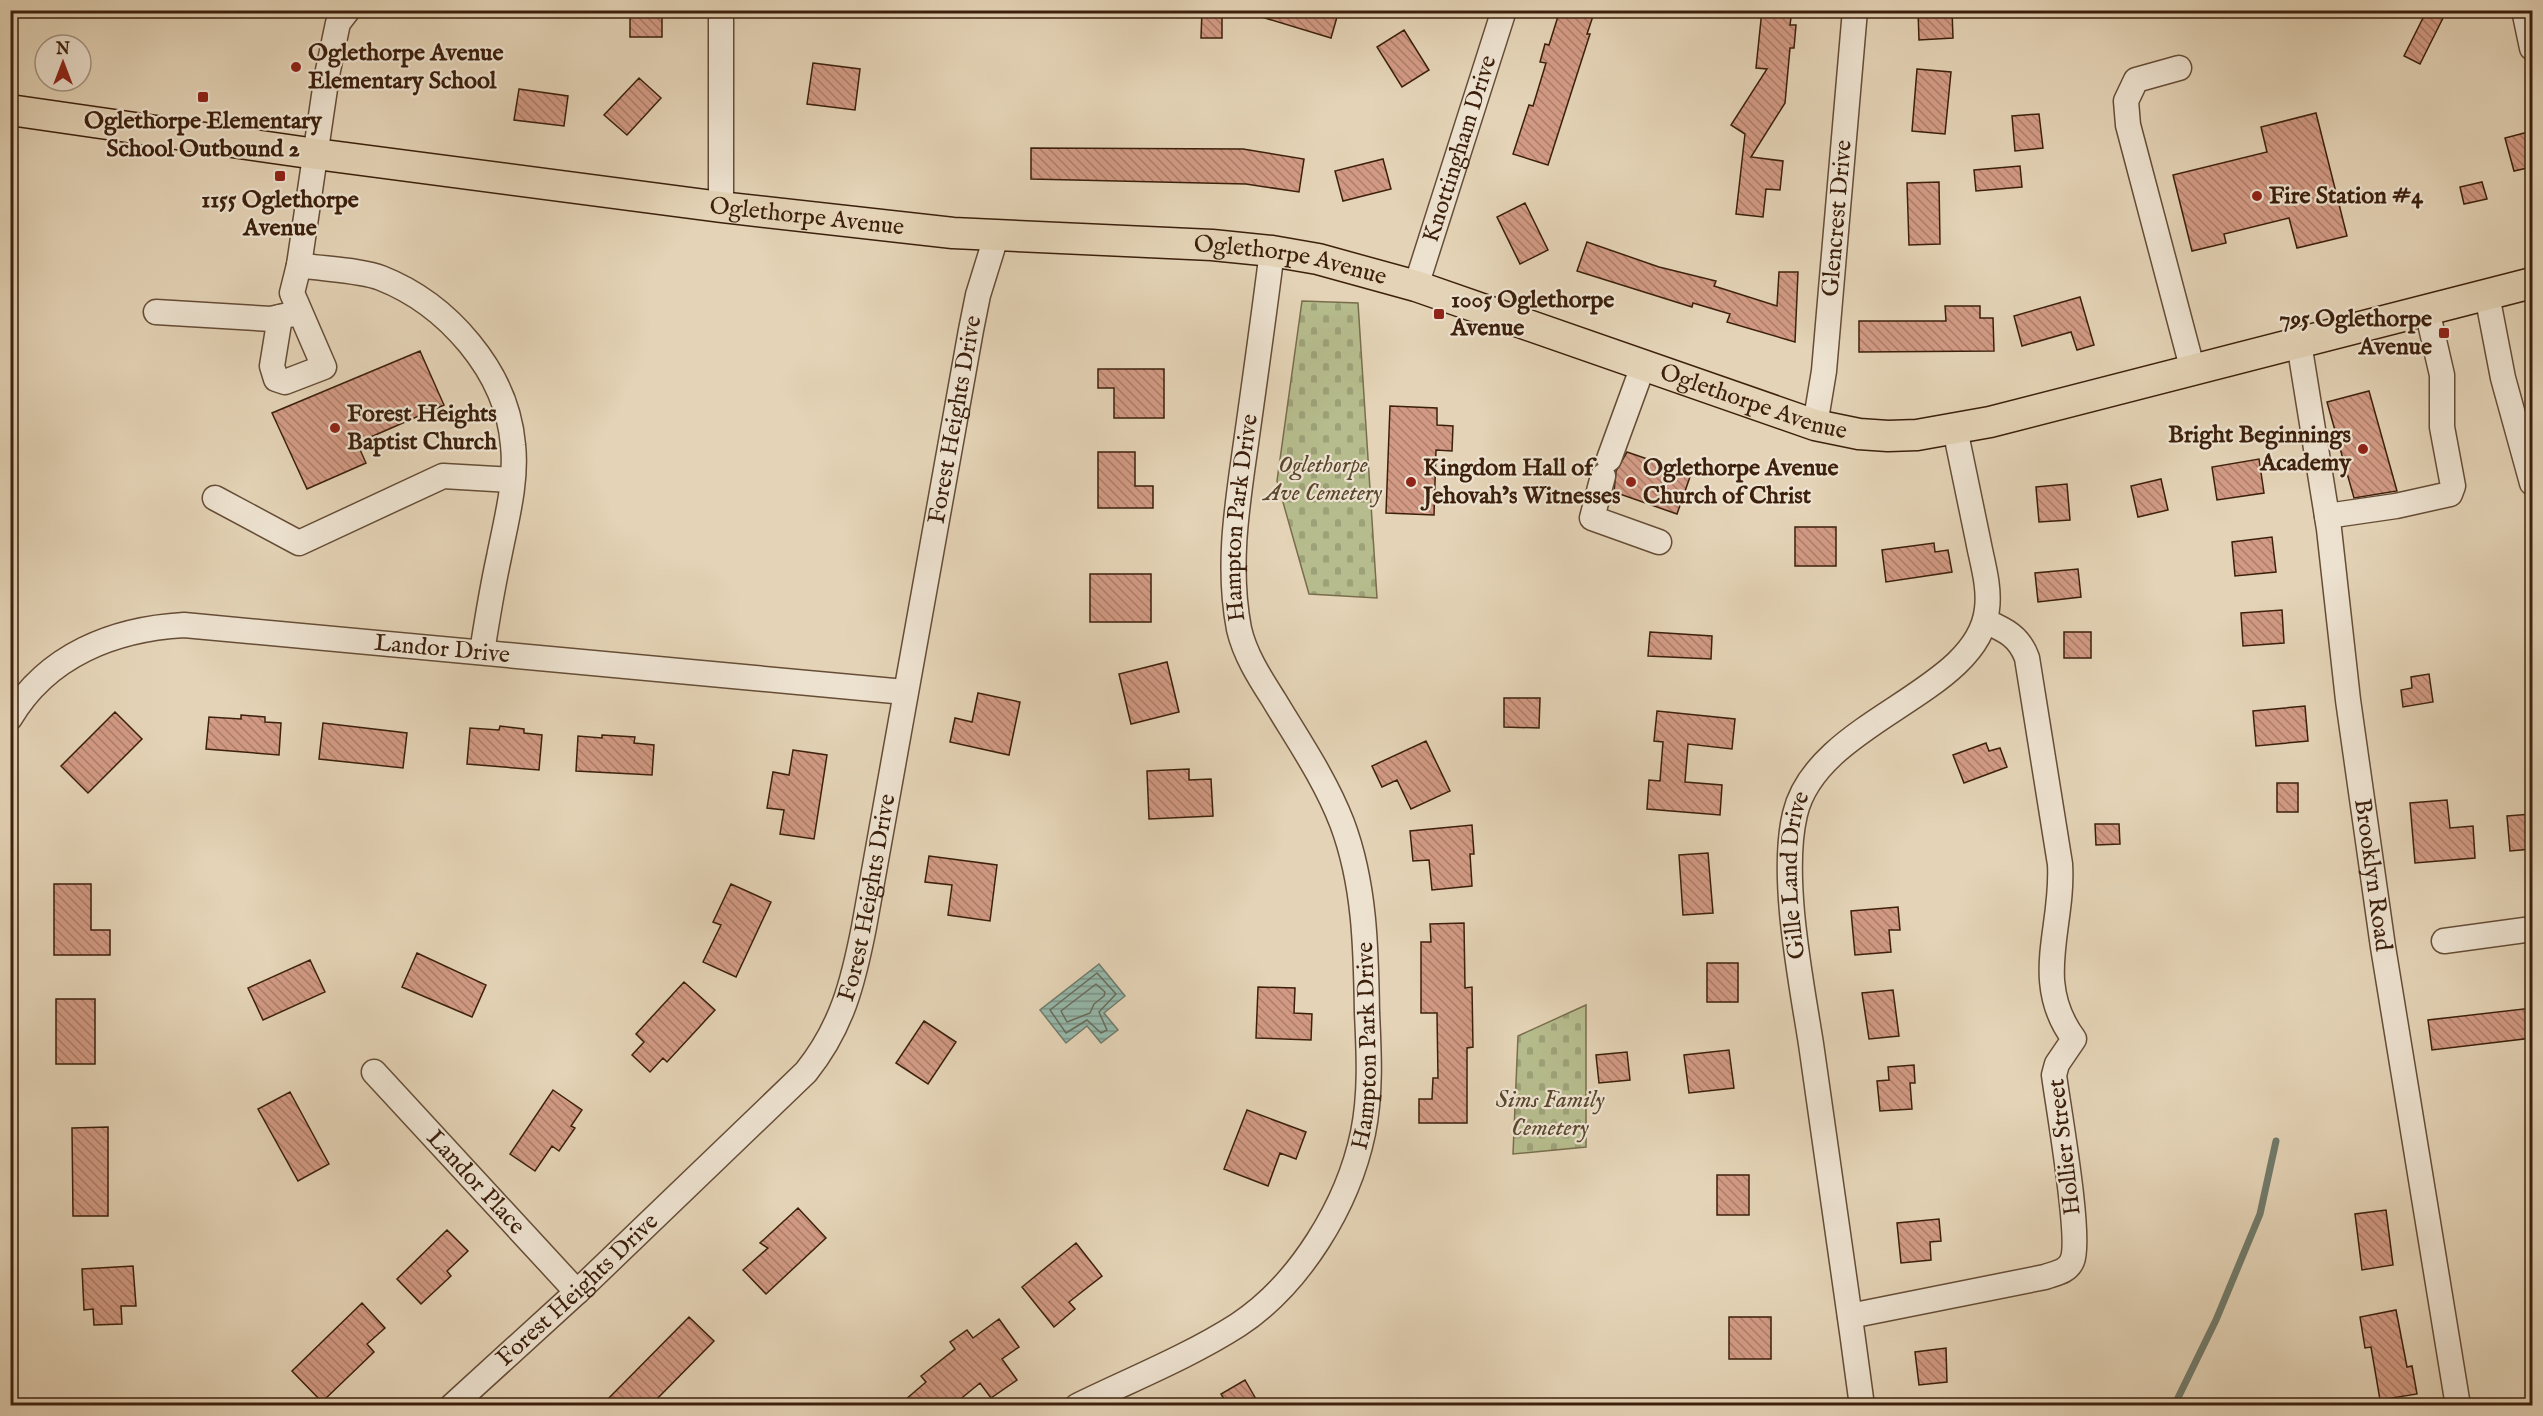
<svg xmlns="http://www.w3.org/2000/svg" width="2543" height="1416" font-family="'IM FELL English',serif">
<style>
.cemetery{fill:url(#cemetery-stones);stroke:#796e4c;stroke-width:1.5}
.water{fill:url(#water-rules);stroke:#717b6b;stroke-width:1.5}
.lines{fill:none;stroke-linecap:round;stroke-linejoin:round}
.shore{stroke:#686c5c;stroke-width:1.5}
.stream{stroke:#717b6b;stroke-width:7}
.building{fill:url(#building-back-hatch);stroke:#3c200c;stroke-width:1.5}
.minor-casing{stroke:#664d36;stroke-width:27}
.major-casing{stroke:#3c200c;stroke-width:33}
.minor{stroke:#ede2d0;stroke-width:24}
.major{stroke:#e4d3b6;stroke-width:30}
.poi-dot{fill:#8f2418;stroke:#ede2d0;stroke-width:2}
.labels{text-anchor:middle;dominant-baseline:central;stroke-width:4.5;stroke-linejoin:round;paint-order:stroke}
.poi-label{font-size:24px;font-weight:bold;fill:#3c200c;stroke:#ede2d0;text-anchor:start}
.street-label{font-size:24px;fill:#3c200c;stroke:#ede2d0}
.park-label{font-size:24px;font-style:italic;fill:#5a472c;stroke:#ede2d0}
</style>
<defs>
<pattern id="cemetery-stones" width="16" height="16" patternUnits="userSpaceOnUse" patternTransform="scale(1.5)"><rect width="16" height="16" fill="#b6bc8d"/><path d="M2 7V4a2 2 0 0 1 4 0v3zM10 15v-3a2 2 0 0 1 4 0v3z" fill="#9da178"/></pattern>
<pattern id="water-rules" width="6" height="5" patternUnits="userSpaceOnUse" patternTransform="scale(1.5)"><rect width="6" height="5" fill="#95b8ab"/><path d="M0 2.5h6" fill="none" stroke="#7b958a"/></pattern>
<pattern id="building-back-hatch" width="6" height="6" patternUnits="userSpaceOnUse" patternTransform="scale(1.5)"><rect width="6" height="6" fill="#d29a84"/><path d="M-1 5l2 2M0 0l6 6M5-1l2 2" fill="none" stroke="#ac7d6a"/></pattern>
</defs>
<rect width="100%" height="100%" fill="#e4d3b6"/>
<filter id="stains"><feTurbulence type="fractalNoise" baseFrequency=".00333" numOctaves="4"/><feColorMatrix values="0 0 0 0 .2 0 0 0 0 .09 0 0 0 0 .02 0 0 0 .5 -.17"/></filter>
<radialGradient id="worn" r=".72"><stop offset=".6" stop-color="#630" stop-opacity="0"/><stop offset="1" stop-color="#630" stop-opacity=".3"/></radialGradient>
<path class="cemetery" d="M1302 301 1358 303 1377 598 1309 594 1277 481Z
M1586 1005V1147L1513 1154 1518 1036Z"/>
<path class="water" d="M1099 964 1125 996 1104 1013 1118 1030 1101 1043 1087 1026 1066 1043 1040 1010Z"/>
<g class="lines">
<path class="shore" d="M1097 973 1116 994 1099 1012 1107 1030 1101 1033 1087 1020 1066 1033 1050 1010Z
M1096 984 1105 992 1104 996 1094 1004 1090 1013 1067 1022 1061 1011Z"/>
<path class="stream" d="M2174 1406 2216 1320 2260 1214 2276 1141"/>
</g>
<path class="building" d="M630 10H662V37H630Z
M1202 10H1222V38H1201Z
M1256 10H1339L1331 38 1255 15Z
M1560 10H1595L1587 34H1590L1548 165 1513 154 1529 105 1533 106 1546 63 1540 62 1545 44 1549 45Z
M1762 10H1792L1790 25H1796L1794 48H1790L1785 103 1751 157 1783 161 1780 190 1766 189 1763 217 1736 214 1745 134 1731 125 1767 69 1756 68Z
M1918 10H1952L1953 38 1919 40Z
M2427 10H2447L2420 64 2404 56Z
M1404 30 1429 70 1402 87 1377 47Z
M813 63 860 69 855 110 807 104Z
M1917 69 1951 72 1945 134 1912 131Z
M639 78 661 98 627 135 604 115Z
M519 89 568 96 564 126 514 120Z
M2316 113 2347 236 2297 248 2289 218 2224 234 2226 243 2192 251 2173 175 2267 152 2261 127Z
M2039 114 2043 148 2015 151 2012 116Z
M2532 131V167L2514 171 2505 138Z
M1031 148 1243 149 1304 159 1299 192 1246 184 1031 179Z
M1383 159 1391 189 1343 201 1335 171Z
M2020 166 2022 187 1976 191 1974 170Z
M1939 182 1940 244 1909 245 1907 183Z
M2482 182 2487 199 2464 204 2460 187Z
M1525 203 1548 250 1520 264 1497 217Z
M1587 242 1659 267 1716 281 1714 286 1777 306 1779 272H1798L1795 342 1727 322 1730 314 1693 303 1692 307 1577 271Z
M2080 297 2094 345 2077 350 2071 332 2022 346 2014 316Z
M1945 306H1980V318H1993L1994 351 1859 352V321H1946Z
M420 351 444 405 357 443 366 463 307 489 272 413Z
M1098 369H1164V418H1114V388H1098Z
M2369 391 2397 491 2354 498 2327 402Z
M1390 406 1437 408V425L1453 426 1452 451 1436 450 1434 515 1386 513Z
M1098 452H1135V486H1153V508H1098Z
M1627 452 1691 474 1677 514 1614 492 1616 471Z
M2259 459 2264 493 2217 500 2212 467Z
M2161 479 2168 510 2138 517 2131 486Z
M2067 484 2070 520 2039 522 2036 487Z
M1795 527H1836V566H1795Z
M2272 537 2276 572 2235 576 2232 542Z
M1934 543 1935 552 1948 550 1952 572 1886 582 1882 550Z
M2078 569 2081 597 2038 602 2035 573Z
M1090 574H1151V622H1090Z
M2282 610 2284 643 2243 646 2241 613Z
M1650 632 1712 636 1711 659 1648 656Z
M2064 632H2091V658H2064Z
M1167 662 1179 712 1131 724 1119 674Z
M2429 674 2433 702 2403 707 2401 690 2412 688 2411 677Z
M978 693 1020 702 1009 755 950 742 955 718 972 722Z
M1504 698H1540L1539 728 1504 727Z
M2305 706 2308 741 2256 746 2253 711Z
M1657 711 1735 719 1732 749 1688 744 1685 782 1722 785 1720 815 1647 809 1649 780 1660 781 1663 742 1654 741Z
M115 712 142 739 88 793 61 766Z
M241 715 265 717V722L281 723 279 755 206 749 209 717 241 719Z
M323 723 407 733 403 768 319 759Z
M500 726 524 729V733L542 735 539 770 467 764 470 728 499 730Z
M602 735 635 737 634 743 654 745 652 775 576 771 578 736 602 738Z
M1426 741 1450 791 1411 809 1397 780 1382 787 1372 766Z
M1986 743 1989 751 2000 748 2007 767 1964 783 1953 755Z
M793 750 827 755 814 839 780 834 784 810 767 808 773 772 789 775Z
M1189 769V780L1211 779 1213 816 1149 819 1147 771Z
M2277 783H2298V812H2277Z
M2447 800 2450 828 2473 826 2475 858 2415 863 2410 803Z
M2532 814V849L2510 851 2507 816Z
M2095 824H2119L2120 844 2096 845Z
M1472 825 1474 854H1470L1472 886 1432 890 1429 860 1413 861 1410 831Z
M1708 853 1713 913 1683 915 1679 855Z
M929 856 997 865 990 921 948 915 952 885 925 882Z
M54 884H91V930H110V955H54Z
M731 884 771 902 736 977 703 962 721 925 713 922Z
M1898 907 1900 930H1889L1891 952 1855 955 1851 911Z
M1464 923 1465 988 1472 987 1473 1047 1467 1048V1123H1419V1099H1432L1433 1078H1438L1437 1013H1421V942H1431L1430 924Z
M417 953 486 985 472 1017 402 987Z
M310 960 325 992 263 1020 248 988Z
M1707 963H1738V1002H1707Z
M684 982 715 1010 667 1062 663 1058 650 1072 632 1055 644 1042 636 1034Z
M1258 987 1295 988 1294 1013 1312 1014 1311 1040 1256 1038Z
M1893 990 1899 1036 1869 1039 1862 993Z
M56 999H95V1064H56Z
M2532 1008V1038L2432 1050 2428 1020Z
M924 1021 956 1042 928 1084 896 1063Z
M1729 1050 1734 1088 1689 1093 1684 1055Z
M1627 1052 1630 1080 1599 1083 1596 1055Z
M1914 1065 1915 1083H1910L1912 1109 1880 1111 1877 1081 1889 1080 1888 1067Z
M553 1090 582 1110 571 1126 575 1128 559 1151 552 1146 535 1171 510 1154Z
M290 1092 329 1164 298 1181 258 1109Z
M1247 1110 1306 1132 1296 1159 1280 1153 1268 1186 1224 1169Z
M108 1127V1216H73L72 1128Z
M1717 1175H1749V1215H1717Z
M798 1208 826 1238 766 1294 743 1270 768 1248 760 1243Z
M2386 1210 2393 1265 2362 1270 2355 1214Z
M1939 1219 1941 1241 1930 1242 1931 1260 1901 1263 1897 1223Z
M447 1230 468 1251 447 1271 451 1276 421 1304 397 1279Z
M1076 1243 1102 1276 1069 1302 1075 1309 1054 1327 1022 1287Z
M133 1266 136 1306H121L122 1324 94 1325 93 1309 84 1310 82 1269Z
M362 1303 385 1328 367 1344 374 1352 322 1402 292 1371Z
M2396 1310 2407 1367 2412 1366 2417 1394 2380 1400 2371 1347 2365 1348 2360 1317Z
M689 1317 714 1341 650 1406H601Z
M1729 1317H1771V1359H1729Z
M999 1319 1019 1347 1002 1359 1017 1380 991 1398 980 1383 952 1406H898L926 1382 921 1376 955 1349 950 1342 967 1330 973 1338Z
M1946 1348 1947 1382 1919 1385 1915 1352Z
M1245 1380 1260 1406H1228L1221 1394Z"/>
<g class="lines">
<g class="minor-casing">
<g id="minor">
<path d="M721 10V207"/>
<path d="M2524 10 2532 48"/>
<path d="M2179 68 2136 80 2126 101 2128 125 2193 371"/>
<path d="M299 265C321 269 361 270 381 278 447 304 507 371 513 445 517 482 506 521 499 557 492 589 487 620 482 652"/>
<path id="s1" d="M1416 286 1504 10"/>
<path d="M2487 295 2503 378 2532 483"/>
<path d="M156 312 271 319 293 314"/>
<path d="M280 317 272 366 276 379 285 382 324 367 292 293 299 265 327 75 338 23 348 10"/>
<path id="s2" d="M2299 343 2329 529 2348 700 2383 947 2458 1406"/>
<path id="s3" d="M1815 425 1824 371 1855 10"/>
<path d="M1609 459 1643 366"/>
<path d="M1603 476 1592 518 1659 542"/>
<path d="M215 498 299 543 443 476 512 480"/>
<path d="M2327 516 2396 506 2450 494 2453 486 2442 427V375L2427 310"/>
<path id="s4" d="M10 718C47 655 114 629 184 625L905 692"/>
<path d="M2444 941 2532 929"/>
<path id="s5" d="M374 1072 577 1292"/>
<path d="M1850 1316 2045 1277C2056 1273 2067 1272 2072 1261 2082 1240 2058 1106 2054 1075L2057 1064 2074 1039C2031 981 2064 928 2060 864L2027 658C2019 636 2005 630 1985 621"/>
<path id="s6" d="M452 1406 577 1292 806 1072C842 1027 853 983 864 927L971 330 978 295 996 237"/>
<path id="s7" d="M1077 1406C1130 1380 1188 1357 1238 1325 1300 1284 1348 1205 1363 1133 1371 1094 1369 1053 1367 1013 1366 949 1365 884 1342 823 1325 779 1298 740 1274 700 1260 678 1245 655 1239 629 1227 566 1237 506 1246 443 1255 379 1264 315 1272 251"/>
<path id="s8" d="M1862 1406C1846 1285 1828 1164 1811 1044 1801 980 1780 877 1795 814 1817 720 1978 694 1987 609 1990 586 1982 562 1978 540 1970 503 1963 466 1955 429"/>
</g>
</g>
<g class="major-casing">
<g id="major">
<path id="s9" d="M10 110 316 154 721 207 953 233 1212 245 1272 251 1318 259 1416 286 1815 425 1859 434 1888 436 1917 435 1990 422 2532 283"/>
</g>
</g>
<use href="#minor" class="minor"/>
<use href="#major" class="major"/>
</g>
<g class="poi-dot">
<circle cx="296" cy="67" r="6"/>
<rect x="197" y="91" width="12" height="12" rx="3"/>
<rect x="274" y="170" width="12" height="12" rx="3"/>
<circle cx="2257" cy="196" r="6"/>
<rect x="1433" y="308" width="12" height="12" rx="3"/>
<rect x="2438" y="327" width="12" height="12" rx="3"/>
<circle cx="335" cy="428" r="6"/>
<circle cx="2363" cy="449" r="6"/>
<circle cx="1411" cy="482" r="6"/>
<circle cx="1631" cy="482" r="6"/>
</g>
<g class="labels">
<g class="poi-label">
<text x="308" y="53">Oglethorpe Avenue<tspan x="308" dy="28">Elementary School</tspan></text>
<text x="203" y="121" text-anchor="middle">Oglethorpe Elementary<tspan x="203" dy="28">School Outbound 2</tspan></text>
<text x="2269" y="196">Fire Station #4</text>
<text x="280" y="200" text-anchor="middle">1155 Oglethorpe<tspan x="280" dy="28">Avenue</tspan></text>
<text x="1451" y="300">1005 Oglethorpe<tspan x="1451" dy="28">Avenue</tspan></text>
<text x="2432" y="319" text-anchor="end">795 Oglethorpe<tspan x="2432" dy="28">Avenue</tspan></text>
<text x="347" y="414">Forest Heights<tspan x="347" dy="28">Baptist Church</tspan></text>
<text x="2351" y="435" text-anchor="end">Bright Beginnings<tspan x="2351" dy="28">Academy</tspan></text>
<text x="1423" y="468">Kingdom Hall of<tspan x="1423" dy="28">Jehovah’s Witnesses</tspan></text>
<text x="1643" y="468">Oglethorpe Avenue<tspan x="1643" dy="28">Church of Christ</tspan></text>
</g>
<g class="street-label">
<text stroke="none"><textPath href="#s1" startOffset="144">Knottingham Drive</textPath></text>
<text stroke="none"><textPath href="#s9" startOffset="804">Oglethorpe Avenue</textPath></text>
<text stroke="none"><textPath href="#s3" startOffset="208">Glencrest Drive</textPath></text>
<text stroke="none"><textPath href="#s9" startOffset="1290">Oglethorpe Avenue</textPath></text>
<text stroke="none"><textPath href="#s9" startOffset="1776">Oglethorpe Avenue</textPath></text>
<text stroke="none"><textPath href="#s6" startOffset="1160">Forest Heights Drive</textPath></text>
<text stroke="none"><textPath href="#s7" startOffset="1060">Hampton Park Drive</textPath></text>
<text stroke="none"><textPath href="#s4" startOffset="465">Landor Drive</textPath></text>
<text stroke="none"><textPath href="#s2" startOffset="537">Brooklyn Road</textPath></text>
<text stroke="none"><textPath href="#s8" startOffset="536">Gille Land Drive</textPath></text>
<text stroke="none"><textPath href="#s6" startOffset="674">Forest Heights Drive</textPath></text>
<text stroke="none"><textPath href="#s7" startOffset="502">Hampton Park Drive</textPath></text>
<text transform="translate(2065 1147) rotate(-97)">Hollier Street</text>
<text stroke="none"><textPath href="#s5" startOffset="150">Landor Place</textPath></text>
<text stroke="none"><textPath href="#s6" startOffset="171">Forest Heights Drive</textPath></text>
</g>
<g class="park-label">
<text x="1323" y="465">Oglethorpe<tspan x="1323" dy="28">Ave Cemetery</tspan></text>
<text x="1550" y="1100">Sims Family<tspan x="1550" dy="28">Cemetery</tspan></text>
</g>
</g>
<rect width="2543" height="1416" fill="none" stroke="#e4d3b6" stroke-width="36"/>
<rect x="12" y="12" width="2519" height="1392" fill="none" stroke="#3c200c" stroke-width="3"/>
<rect x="18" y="18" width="2507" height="1380" fill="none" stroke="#3c200c" stroke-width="1.5"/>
<g transform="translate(63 63)"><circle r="28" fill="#ede2d0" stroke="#a69482" stroke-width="1.5"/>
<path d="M0-4.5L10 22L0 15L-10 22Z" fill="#8f2418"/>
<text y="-9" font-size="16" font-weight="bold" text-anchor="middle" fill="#3c200c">N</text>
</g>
<rect width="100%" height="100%" filter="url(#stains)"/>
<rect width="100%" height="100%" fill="url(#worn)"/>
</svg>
